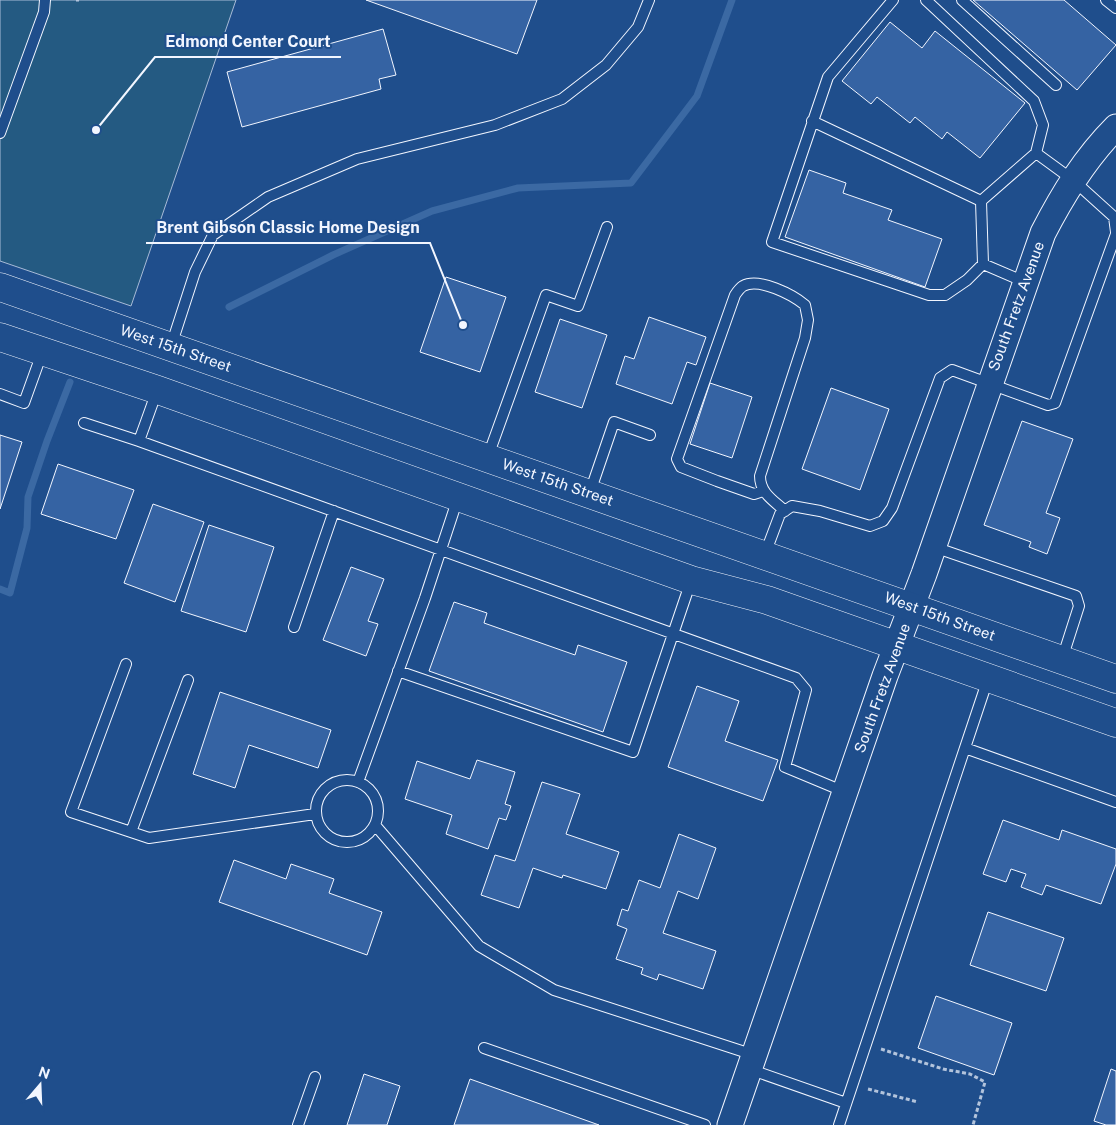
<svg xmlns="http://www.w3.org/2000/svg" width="1116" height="1125" font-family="'Public Sans',sans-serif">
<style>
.green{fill:#245a82;stroke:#a8bbd7}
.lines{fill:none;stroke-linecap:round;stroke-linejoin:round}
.stream{stroke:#3b69a3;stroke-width:7}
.building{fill:#3563a3;stroke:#f2f6ff}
.service-casing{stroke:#f2f6ff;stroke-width:12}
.tertiary-casing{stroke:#f2f6ff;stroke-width:27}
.primary-casing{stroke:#f2f6ff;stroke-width:29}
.path{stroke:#b3c4dc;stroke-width:3;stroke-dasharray:4 2.5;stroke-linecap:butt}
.service{stroke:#1f4e8c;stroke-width:10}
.tertiary{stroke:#1f4e8c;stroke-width:25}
.primary{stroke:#1f4e8c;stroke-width:28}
.labels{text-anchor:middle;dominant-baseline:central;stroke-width:4;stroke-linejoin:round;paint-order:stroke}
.street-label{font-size:15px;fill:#f2f6ff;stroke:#1f4e8c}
.leader{fill:none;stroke:#f2f6ff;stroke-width:2}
.callout-dot{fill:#f2f6ff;stroke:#1f4e8c;stroke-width:2}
.callout-label{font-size:16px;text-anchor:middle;font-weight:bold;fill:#f2f6ff;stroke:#1f4e8c;stroke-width:4;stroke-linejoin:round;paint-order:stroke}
</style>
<rect width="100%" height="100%" fill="#1f4e8c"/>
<path class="green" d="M0 0H236L131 306 0 261Z"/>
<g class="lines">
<path class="stream" d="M229 307 333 255 432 211 518 188 631 183 697 96 732 0
M0 589 10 593 27 528 28 497 47 441 70 382"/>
</g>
<path class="building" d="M366 0H537L517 54Z
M973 0H1064L1116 45 1077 90Z
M890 22 922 48 935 31 1025 103 980 158 947 132 942 139 915 117 910 123 877 97 871 104 842 81Z
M383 29 396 75 379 79 381 89 242 127 227 72Z
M809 170 846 183 843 193 892 210 888 220 942 239 925 287 785 237Z
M446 277 506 297 480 372 420 352Z
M649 317 706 337 696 365 687 362 672 404 616 384 625 356 634 359Z
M560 319 607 335 582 408 535 392Z
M710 383 752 397 732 458 690 444Z
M831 388 889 409 860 490 802 469Z
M1022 421 1073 439 1046 513 1060 518 1047 554 1029 547 1031 542 984 525Z
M0 435 22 442 0 509Z
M58 464 134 490 116 539 41 514Z
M153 504 204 522 175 602 124 583Z
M209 525 274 547 246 632 181 611Z
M351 567 384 579 368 621 378 624 366 656 323 640Z
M454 602 487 613 484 623 575 655 578 645 627 662 603 732 429 671Z
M697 686 739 701 725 741 778 760 763 801 668 767Z
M220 692 331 730 318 768 249 745 235 788 193 774Z
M477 760 515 772 505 804 511 806 506 820 499 818 488 849 446 834 452 815 405 799 417 761 470 779Z
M542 782 580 794 566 834 619 852 606 889 563 875 562 878 533 868 519 908 481 895 495 855 515 861Z
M1003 820 1059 840 1062 830 1116 849V864L1101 904 1046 885 1042 895 1021 887 1026 874 1011 869 1006 882 983 874Z
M679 834 716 848 698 899 678 891 663 933 716 951 703 989 659 974 657 980 641 974 643 968 616 959 627 929 617 925 622 909 628 911 639 880 660 888Z
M234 860 286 879 291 864 334 879 329 893 382 912 367 955 219 902Z
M988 912 1064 938 1046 991 970 965Z
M936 996 1012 1023 994 1075 918 1048Z
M1111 1069 1116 1071V1125H1106L1094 1121Z
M364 1074 400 1086 387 1125H347Z
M470 1079 599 1125H454Z"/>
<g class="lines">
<g class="service-casing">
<path id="service" d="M893 0 828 77 772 242 929 295H945L967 280 983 264 1025 282
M926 0 1034 101 1043 125 1036 153 1073 180 1114 217 1116 232
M962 0 1056 85
M1106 0 1116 8
M812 121 981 201
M0 133 44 12 45 0
M983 264 981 201 1036 153
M171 346 195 272 213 235 268 197 357 159 495 125 562 99 606 65 638 27 649 0
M157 391 139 441 796 678 806 690 785 767 845 792
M0 394 24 403 42 353
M84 423 139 441
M488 456 546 295 578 306 607 227
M763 491 754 494 717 481 681 467 677 459 735 295C737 292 740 288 743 286 759 277 793 295 805 305L808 320 805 338 760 476C760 493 773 500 785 511
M590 492 614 422 650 435
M934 547 1076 596 1079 606 1062 659
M765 554 780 514 792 506 820 511 870 526 883 521 892 508 940 378 952 370 1048 405 1055 403 1116 234
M294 627 334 511
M126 664 71 812 149 838 315 814
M398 671 633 752 691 581
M965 748 1116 802
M316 811a31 31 0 1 1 62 0a31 31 0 1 1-62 0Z
M358 782 425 598 458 498
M375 825 479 946 554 990 754 1055
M131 832 188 680
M484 1048 705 1125
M749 1069 846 1103
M298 1125 315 1077
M839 1125 988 679"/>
</g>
<g class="tertiary-casing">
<path id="tertiary" d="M730 1125 885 676 924 574 1043 233C1063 194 1085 158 1116 127"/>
</g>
<g class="primary-casing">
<path id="primary" d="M0 287 1116 679
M0 337 158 390 691 580 767 600 1116 723"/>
</g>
<path class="path" d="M76 0H79
M881 1049 943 1069 970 1074 985 1082 973 1125
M868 1089 918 1102"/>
<use href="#service" class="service"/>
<use href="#tertiary" class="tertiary"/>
<use href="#primary" class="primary"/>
</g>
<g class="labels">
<g class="street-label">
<text transform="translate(1016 306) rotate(-70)">South Fretz Avenue</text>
<text transform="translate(176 348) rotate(19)">West 15th Street</text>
<text transform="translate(558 482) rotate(19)">West 15th Street</text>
<text transform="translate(940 616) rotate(20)">West 15th Street</text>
<text transform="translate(882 688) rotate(-70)">South Fretz Avenue</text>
</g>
</g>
<path class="leader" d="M96 130L155 57H341M463 325L430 243H146"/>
<g class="callout-dot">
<circle cx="96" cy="130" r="5"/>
<circle cx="463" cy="325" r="5"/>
</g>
<g class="callout-label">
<text x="248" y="47">Edmond Center Court</text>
<text x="288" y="233">Brent Gibson Classic Home Design</text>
</g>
<g transform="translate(40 1085) rotate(19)" stroke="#1f4e8c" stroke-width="4" paint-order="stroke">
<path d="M0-4L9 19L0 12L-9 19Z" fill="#f2f6ff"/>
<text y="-8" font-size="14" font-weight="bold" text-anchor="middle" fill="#f2f6ff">N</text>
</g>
</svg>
